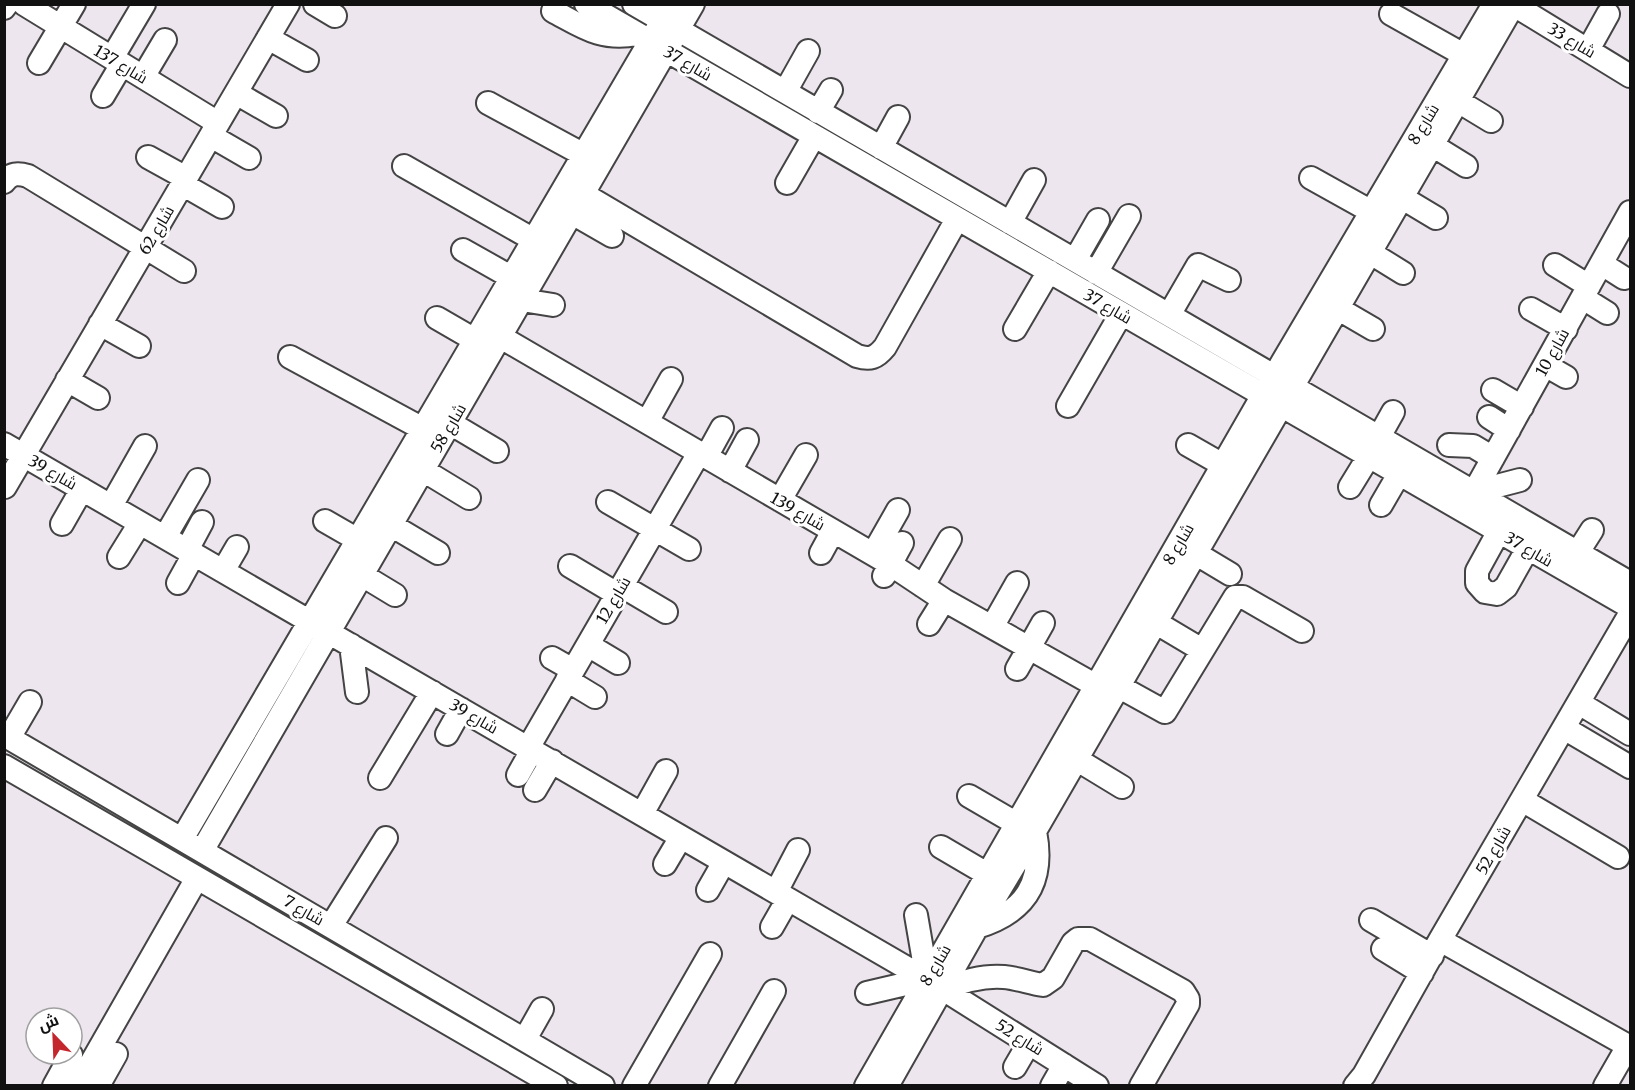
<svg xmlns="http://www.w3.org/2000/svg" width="1635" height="1090" font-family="Merriweather,Cairo,serif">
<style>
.industrial{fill:#eee6ef;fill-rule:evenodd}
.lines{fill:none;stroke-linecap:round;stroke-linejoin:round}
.minor-casing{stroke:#444;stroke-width:26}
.minor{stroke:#fff;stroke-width:22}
.labels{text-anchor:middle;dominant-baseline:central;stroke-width:6;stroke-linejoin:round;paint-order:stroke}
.street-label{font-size:16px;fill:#111;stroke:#fff}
</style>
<rect width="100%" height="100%" fill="#fffdf5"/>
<path class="industrial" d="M5 5H1630V1085L5 1086ZM36 1018H72V1054H36Z"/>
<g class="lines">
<g class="minor-casing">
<path id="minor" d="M24 4 218 123
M315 4 335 16
M586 4 1630 607
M634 4 1630 583
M1514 5 1630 76
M4 8 7 4
M553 11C583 27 601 41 637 34
M1391 14 1464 55
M268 38 307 60
M1588 50 1608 14
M112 58 144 4
M39 63 74 4
M143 77 165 40
M785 92 808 51
M236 93 276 116
M103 96 122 64
M1458 101 1491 121
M488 103 584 155
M818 112 831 90
M211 136 249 158
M1432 145 1466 166
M881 148 898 117
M148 157 186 178
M404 166 534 240
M1311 178 1372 212
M4 182C11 173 18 173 28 176L184 271
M787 183 814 136
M182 184 222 207
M583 194 857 356C870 360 876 358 885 347L957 219
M1401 197 1436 218
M572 213 612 236
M1010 223 1034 180
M463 250 525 285
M1369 252 1403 273
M1075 260 1098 220
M1602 264 1624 278
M1555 265 1589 286
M1096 273 1129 216
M1583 298 1607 313
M522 300 553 305
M1337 308 1373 329
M1531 309 1566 329
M1169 315 1198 265 1229 280
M437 318 475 340
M100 324 139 346
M487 329 890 564 944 600 1109 693
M1015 329 1049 271
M290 357 423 429
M1545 365 1566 377
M67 380 98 398
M1493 390 1522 407
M1068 406 1121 314
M1489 417 1509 430
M647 422 671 379
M450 423 497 451
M1379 437 1393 412
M4 444 943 989 1097 1086
M1188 445 1223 465
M1449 445 1473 446 1493 458
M706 457 722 428
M423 470 469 498
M730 471 747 440
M5 487 288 4
M1350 487 1369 456
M1474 492 1630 212
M1474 492 1520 480
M780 500 806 455
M608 502 689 549
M1381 505 1399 474
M111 506 145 446
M325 521 358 540
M62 524 82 489
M391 525 438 553
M1499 531 1477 571V583L1485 592 1497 594 1506 587 1528 548
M165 537 198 480
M187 550 202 522
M1578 552 1592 530
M821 553 833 531
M1195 553 1230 574
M873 554 898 510
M119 557 140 523
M570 566 617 594
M223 571 237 547
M362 575 395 595
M884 576 902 543
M178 583 194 554
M622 586 666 612
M923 586 950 539
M1155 622 1202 650
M929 624 944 600
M992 627 1017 583
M351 645 357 692
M588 645 618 663
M552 658 573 670
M1017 669 1043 623
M567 680 595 697
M1118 686 1165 712 1235 597H1243L1302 631
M1579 703 1630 734
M1564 728 1630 767
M447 734 461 709
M4 735 603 1086
M9 738 30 702
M528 748 699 453
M1076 759 1122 787
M4 766 556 1086
M518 775 532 750
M380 778 432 692
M535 790 552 761
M969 796 1017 824
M1522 800 1618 857
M642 814 666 771
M182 839 672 4
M941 847 987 874
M202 851 693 4
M665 864 681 837
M708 890 724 862
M776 892 798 850
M1371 920 1432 956
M331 926 386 838
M772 927 788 899
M977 927C1026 912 1045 882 1035 831
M1440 940 1630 1047
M1383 949 1422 973
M943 989C963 981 983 975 1004 977 1017 978 1030 983 1043 985L1053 978 1073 943 1078 939H1090L1183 991 1188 999V1004L1141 1086
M867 993 927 979 916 915
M525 1039 542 1009
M1015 1067 1029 1043
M54 1086 71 1055
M78 1086 197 878
M98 1086 116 1054
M634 1086 710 954
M720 1086 774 991
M866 1086 1263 395 1494 4
M887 1086 977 927 1035 831 1514 4
M1052 1086 1064 1065
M1355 1086 1364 1075 1440 940 1630 614
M1605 1086 1628 1046"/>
</g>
<use href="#minor" class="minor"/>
</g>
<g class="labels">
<g class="street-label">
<text transform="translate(1572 40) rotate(31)">شارع 33</text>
<text transform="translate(688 63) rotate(30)">شارع 37</text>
<text transform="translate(121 64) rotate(31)">شارع 137</text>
<text transform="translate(1423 124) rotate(-59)">شارع 8</text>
<text transform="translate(156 230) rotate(-60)">شارع 62</text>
<text transform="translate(1108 306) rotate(30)">شارع 37</text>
<text transform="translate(1552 352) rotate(-61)">شارع 10</text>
<text transform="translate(448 428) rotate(-60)">شارع 58</text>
<text transform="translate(53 472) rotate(30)">شارع 39</text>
<text transform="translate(798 511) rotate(30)">شارع 139</text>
<text transform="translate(1178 544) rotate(-60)">شارع 8</text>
<text transform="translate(1529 549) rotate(30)">شارع 37</text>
<text transform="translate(613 600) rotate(-60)">شارع 12</text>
<text transform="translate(474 716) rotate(30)">شارع 39</text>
<text transform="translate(1493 850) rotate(-60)">شارع 52</text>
<text transform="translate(304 910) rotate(30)">شارع 7</text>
<text transform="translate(935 965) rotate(-60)">شارع 8</text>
<text transform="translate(1020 1037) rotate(32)">شارع 52</text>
</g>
</g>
<rect width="1635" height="1090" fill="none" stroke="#111111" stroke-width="12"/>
<g transform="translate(54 1036) rotate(337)"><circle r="28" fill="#ffffff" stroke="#a0a0a0" stroke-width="1.5"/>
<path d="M0-4.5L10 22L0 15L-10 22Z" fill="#c4262e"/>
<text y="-9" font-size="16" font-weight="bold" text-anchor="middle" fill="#111111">ش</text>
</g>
</svg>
